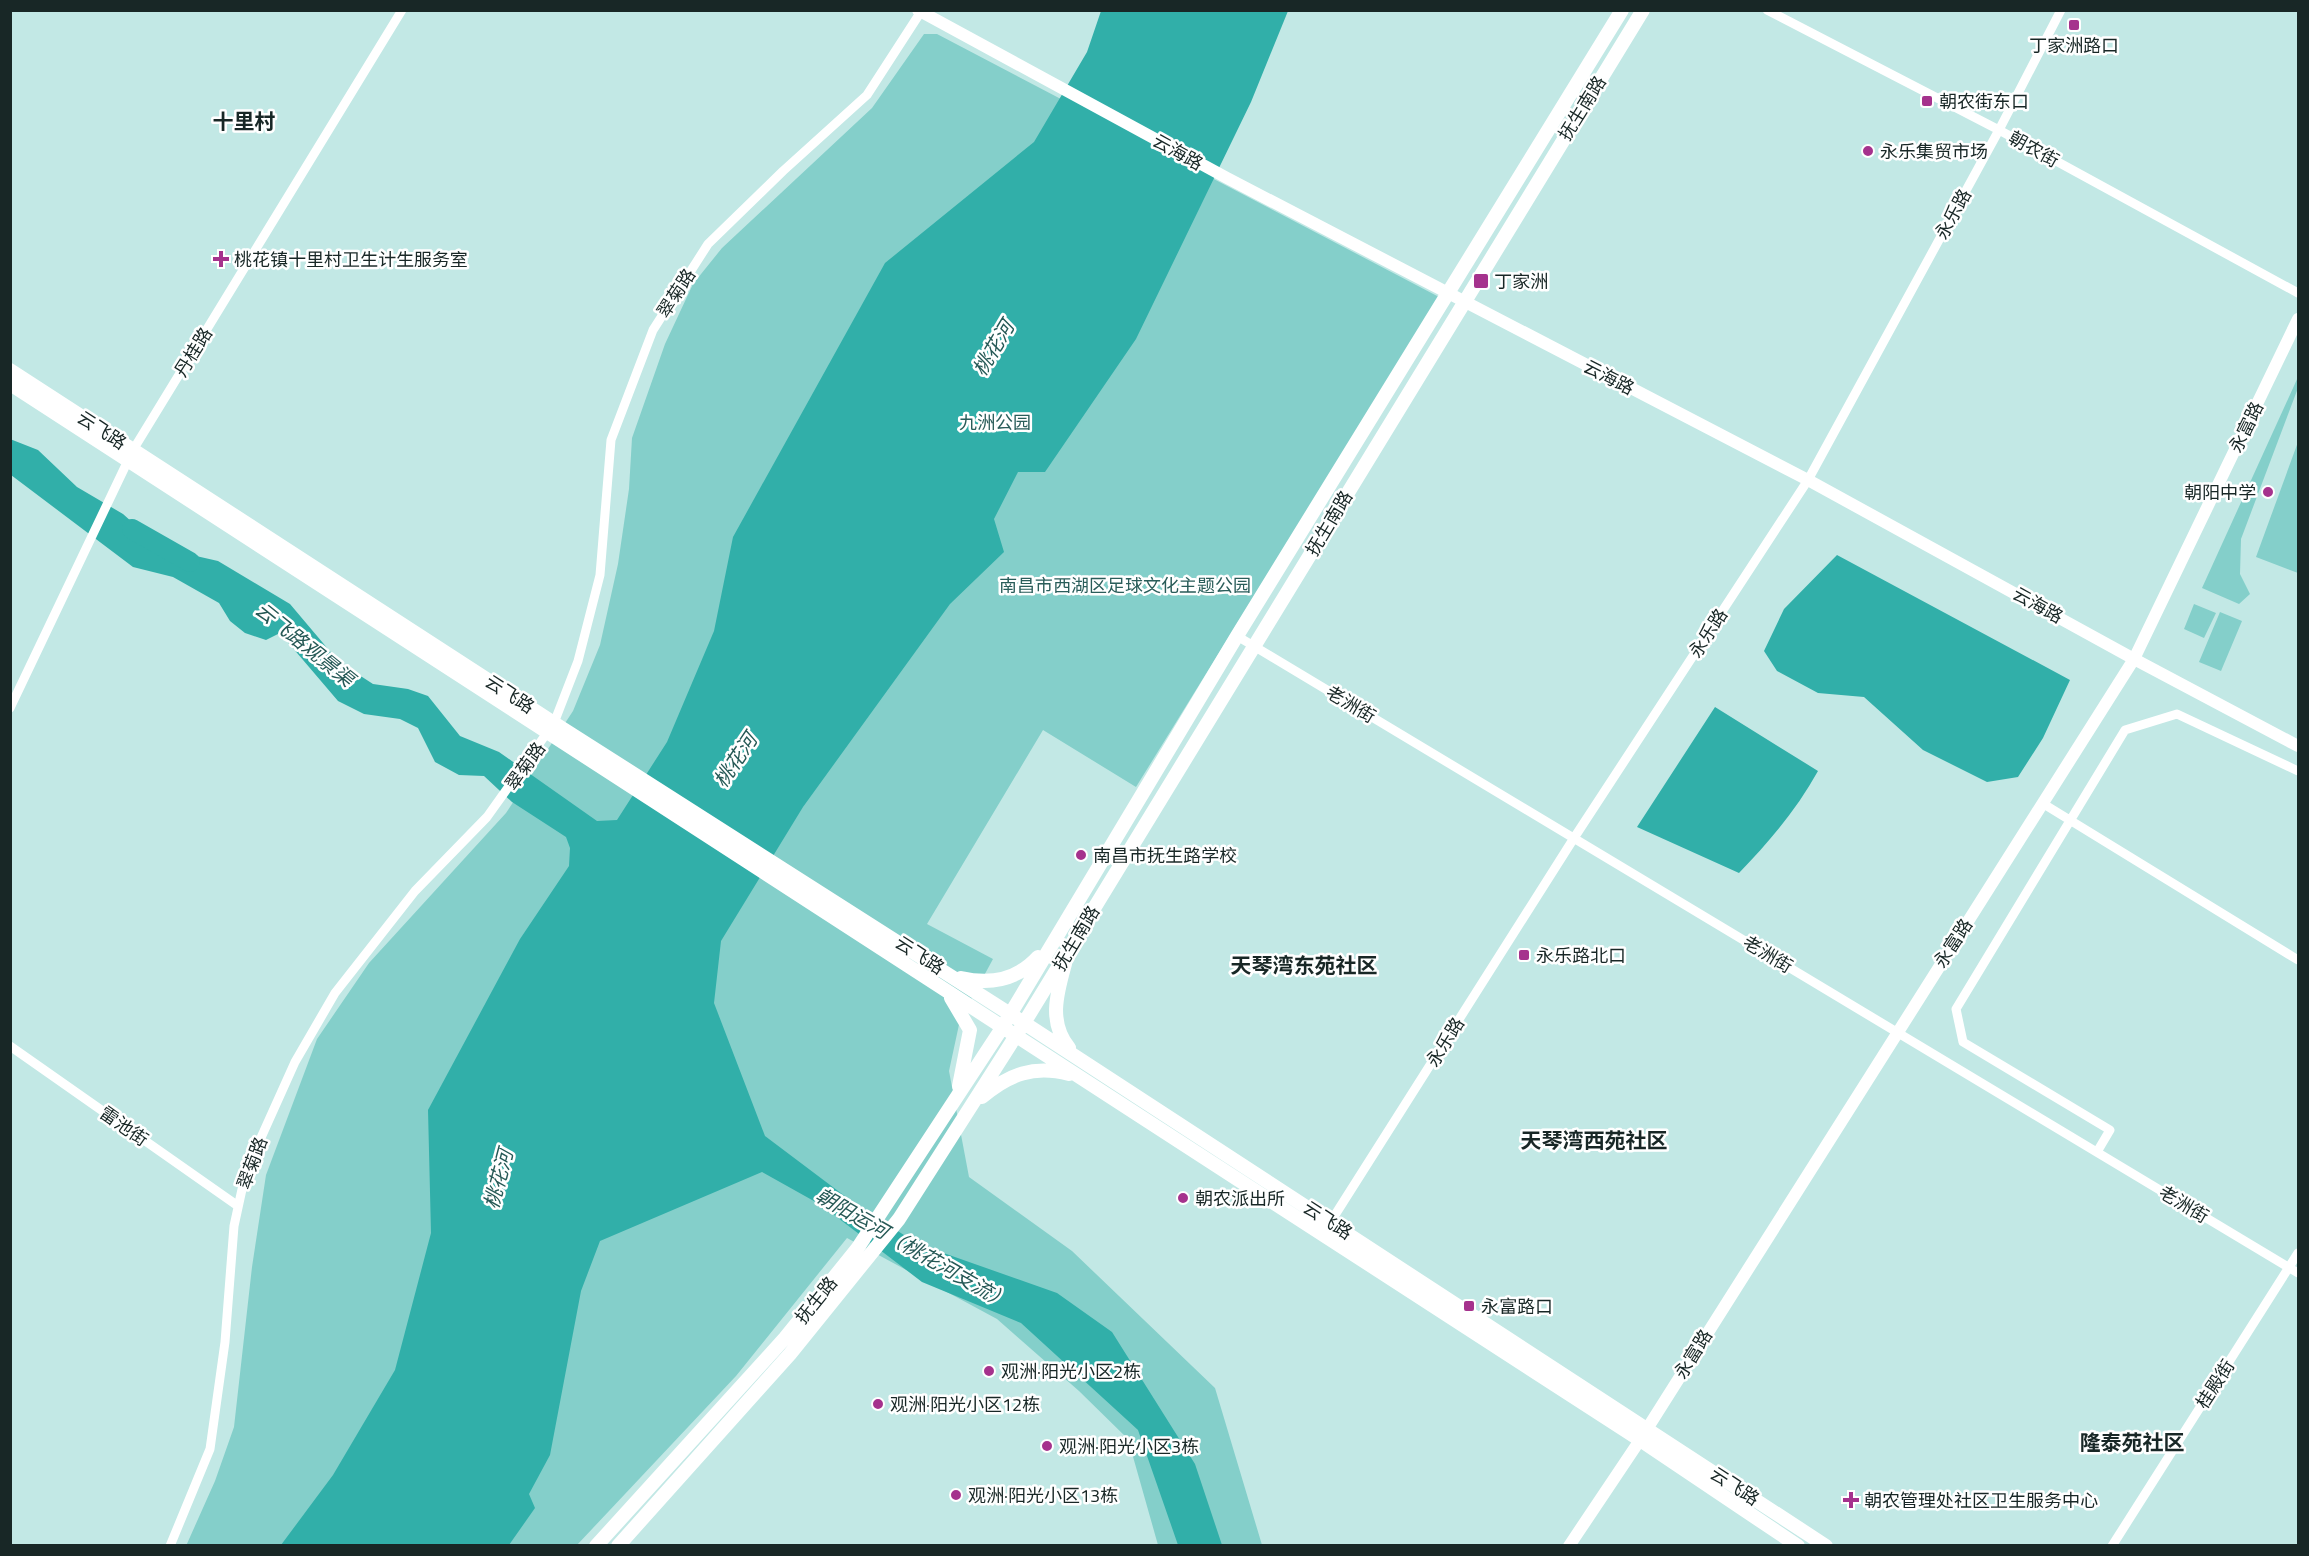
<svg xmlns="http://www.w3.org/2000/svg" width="2309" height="1556" font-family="'Titillium Web','Noto Sans SC',sans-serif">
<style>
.green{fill:#84cfca}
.water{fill:#31afa9}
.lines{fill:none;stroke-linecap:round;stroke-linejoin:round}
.river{stroke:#31afa9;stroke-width:20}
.minor{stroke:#fff;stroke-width:9}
.tertiary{stroke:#fff;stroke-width:12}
.secondary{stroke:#fff;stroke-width:14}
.poi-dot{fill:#a5328d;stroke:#fff;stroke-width:2}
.labels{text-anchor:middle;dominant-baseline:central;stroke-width:5;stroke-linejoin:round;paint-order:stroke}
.poi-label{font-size:18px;fill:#182726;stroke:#fff;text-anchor:start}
.street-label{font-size:18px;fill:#182726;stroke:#fff}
.park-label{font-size:18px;fill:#2a5d5a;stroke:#fff}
.water-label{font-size:20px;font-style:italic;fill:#265956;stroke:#fff}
.quarter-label{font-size:21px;font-weight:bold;fill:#182726;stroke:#fff}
</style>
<rect width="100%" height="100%" fill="#c2e8e5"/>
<path class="green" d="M924 34H937L1439 297 1136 787 1043 730 927 924 993 959 960 1020 949 1071 969 1177 1072 1251 1215 1388 1262 1545H1158L1128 1439 1079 1391 997 1319 847 1238 736 1376 577 1545 186 1546 215 1481 234 1427 252 1267 266 1175 317 1039 369 963 506 813 573 711 600 645 618 564 629 489 632 438 665 344 693 284 722 248 872 108Z
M2298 377V388L2241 539 2240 574 2250 594 2239 604 2202 588Z
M2298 442V573L2256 557Z
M2194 604 2216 613 2204 638 2184 629Z
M2220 612 2242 621 2221 671 2199 662Z"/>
<path class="water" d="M1101 11H1288L1251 102 1136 339 1045 472H1018L994 519 1004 552 950 604 803 807 721 941 714 1003 765 1136 854 1203 918 1244 1057 1293 1112 1332 1195 1464 1222 1545H1178L1138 1430 1021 1323 922 1282 821 1205 762 1172 600 1241 581 1291 550 1455 529 1494 535 1508 509 1545H281L333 1475 395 1370 431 1233 428 1110 520 939 569 866 570 848 566 837 512 802 484 776 459 775 435 762 418 728 400 719 364 714 338 701 280 633 266 640 245 633 230 621 219 603 173 577 133 567 11 475 10 439 38 450 77 487 123 514 161 548 218 561 290 604 339 662 373 684 408 689 428 696 460 736 499 752 597 821 617 820 667 742 714 631 733 537 885 263 1034 142 1087 52Z
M1837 555 2070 680 2043 738 2018 777 1987 782 1923 750 1864 697 1818 693 1777 671 1764 651 1784 609Z
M1715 707 1818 771C1797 809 1769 842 1739 873L1637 827Z"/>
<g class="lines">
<path class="river" d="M132 529 190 562"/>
<path class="minor" d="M1767 10 1999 130 2298 293
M1237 636 2298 1273
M10 708 133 450 402 10
M2042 803 2298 960
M10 1046 238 1206
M2097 1152 2110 1130 1963 1042 1956 1009 2125 730 2177 714 2298 771
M1328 1226 1574 838 1808 480 1999 130 2061 10
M170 1546 210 1449 225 1342 234 1226 246 1171 295 1062 335 993 415 891 487 817 554 723 578 661 600 575 611 440 653 330 708 244 783 171 867 95 922 10
M2112 1546 2298 1253"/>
<path class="tertiary" d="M918 10 1227 178 1808 480 2134 659 2298 746
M1569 1546 1640 1440 2134 659 2298 319"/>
<path class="secondary" d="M10 370 554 723 1024 1023 1826 1546
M10 384 1640 1440 1798 1546
M1065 964C1057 993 1048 1022 1069 1048
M961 978C991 985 1017 980 1038 957
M951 998 970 1030 959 1086
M982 1097C1009 1074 1034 1065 1069 1074
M596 1546 785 1338 857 1249 1002 1028 1237 636 1622 10
M618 1546 790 1354 899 1219 1024 1023 1643 10"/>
</g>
<g class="poi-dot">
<rect x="2068" y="19" width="12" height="12" rx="3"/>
<rect x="1921" y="95" width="12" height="12" rx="3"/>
<circle cx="1868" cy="151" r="6"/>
<path d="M218 250h6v6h6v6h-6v6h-6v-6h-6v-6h6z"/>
<rect x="1473" y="273" width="16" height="16" rx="3"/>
<circle cx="2268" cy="492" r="6"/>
<circle cx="1081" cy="855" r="6"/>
<rect x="1518" y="949" width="12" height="12" rx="3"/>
<circle cx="1183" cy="1198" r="6"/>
<rect x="1463" y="1300" width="12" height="12" rx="3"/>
<circle cx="989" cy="1371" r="6"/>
<circle cx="878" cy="1404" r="6"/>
<circle cx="1047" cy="1446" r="6"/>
<circle cx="956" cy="1495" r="6"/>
<path d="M1848 1491h6v6h6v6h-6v6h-6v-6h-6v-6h6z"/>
</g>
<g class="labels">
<g class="poi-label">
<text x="2074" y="45" text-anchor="middle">丁家洲路口</text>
<text x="1939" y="101">朝农街东口</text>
<text x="1880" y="151">永乐集贸市场</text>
<text x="234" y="259">桃花镇十里村卫生计生服务室</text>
<text x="1494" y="281">丁家洲</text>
<text x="2256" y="492" text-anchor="end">朝阳中学</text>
<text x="1093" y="855">南昌市抚生路学校</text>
<text x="1536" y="955">永乐路北口</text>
<text x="1195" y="1198">朝农派出所</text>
<text x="1481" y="1306">永富路口</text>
<text x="1001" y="1371">观洲·阳光小区2栋</text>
<text x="890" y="1404">观洲·阳光小区12栋</text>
<text x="1059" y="1446">观洲·阳光小区3栋</text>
<text x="968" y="1495">观洲·阳光小区13栋</text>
<text x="1864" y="1500">朝农管理处社区卫生服务中心</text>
</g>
<g class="street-label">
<text transform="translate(1582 108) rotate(-58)">抚生南路</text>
<text transform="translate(2034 149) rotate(29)">朝农街</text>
<text transform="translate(1178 152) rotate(29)">云海路</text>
<text transform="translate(1953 214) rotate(-61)">永乐路</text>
<text transform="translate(676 293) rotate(-57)">翠菊路</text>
<text transform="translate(193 352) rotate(-58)">丹桂路</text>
<text transform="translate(1609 377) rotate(27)">云海路</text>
<text transform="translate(2246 427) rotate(-64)">永富路</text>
<text transform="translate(102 430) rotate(33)">云飞路</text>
<text transform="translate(1329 523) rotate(-59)">抚生南路</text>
<text transform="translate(2038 605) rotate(29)">云海路</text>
<text transform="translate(1708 633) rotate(-57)">永乐路</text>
<text transform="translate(510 694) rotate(33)">云飞路</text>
<text transform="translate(1351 704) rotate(31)">老洲街</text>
<text transform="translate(525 766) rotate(-54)">翠菊路</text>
<text transform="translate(1076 938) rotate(-59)">抚生南路</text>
<text transform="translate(1953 943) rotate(-57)">永富路</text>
<text transform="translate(1768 954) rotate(31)">老洲街</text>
<text transform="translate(920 955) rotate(33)">云飞路</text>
<text transform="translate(1445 1042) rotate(-58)">永乐路</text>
<text transform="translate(124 1126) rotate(35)">雷池街</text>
<text transform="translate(252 1163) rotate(-70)">翠菊路</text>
<text transform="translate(2184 1204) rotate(31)">老洲街</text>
<text transform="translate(1328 1220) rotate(33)">云飞路</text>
<text transform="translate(816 1300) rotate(-51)">抚生路</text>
<text transform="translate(1693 1354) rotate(-58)">永富路</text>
<text transform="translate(2215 1384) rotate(-57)">桂殿街</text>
<text transform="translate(1735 1486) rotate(33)">云飞路</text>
</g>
<g class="park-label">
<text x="995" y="422">九洲公园</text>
<text x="1125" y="585">南昌市西湖区足球文化主题公园</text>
</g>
<g class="water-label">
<text transform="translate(993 348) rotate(-59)">桃花河</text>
<text transform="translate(305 644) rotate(39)">云飞路观景渠</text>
<text transform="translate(735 760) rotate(-56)">桃花河</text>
<text transform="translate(498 1179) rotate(-75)">桃花河</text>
<text transform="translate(913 1248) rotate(30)">朝阳运河（桃花河支流）</text>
</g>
<g class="quarter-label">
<text x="244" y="121">十里村</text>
<text x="1304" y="965">天琴湾东苑社区</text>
<text x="1594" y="1140">天琴湾西苑社区</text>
<text x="2132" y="1442">隆泰苑社区</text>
</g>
</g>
<rect width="2309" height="1556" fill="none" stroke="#182726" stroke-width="24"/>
</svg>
